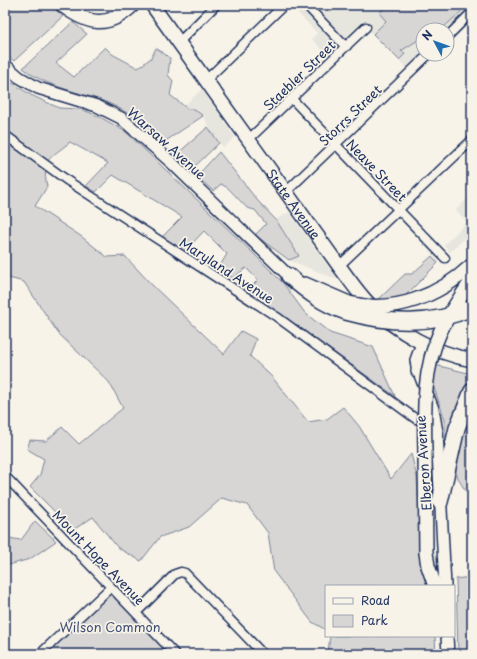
<svg xmlns="http://www.w3.org/2000/svg" width="477" height="659" font-family="'Playpen Sans',sans-serif">
<style>
.built{fill:#e6e5de}
.green{fill:#d7d6d4;stroke:#798299}
.lines{fill:none;stroke-linecap:round;stroke-linejoin:round}
.street-casing{stroke:#1b2f5e;stroke-width:11}
.secondary-casing{stroke:#1b2f5e;stroke-width:14}
.primary-casing{stroke:#1b2f5e;stroke-width:16}
.highway-casing{stroke:#1b2f5e;stroke-width:18}
.street{stroke:#f7f3e8;stroke-width:8}
.secondary{stroke:#f7f3e8;stroke-width:11}
.primary{stroke:#f7f3e8;stroke-width:13}
.highway{stroke:#f7f3e8;stroke-width:15}
.primary-bridge-casing{stroke:#1b2f5e;stroke-width:16;stroke-linecap:butt}
.highway-bridge-casing{stroke:#1b2f5e;stroke-width:18;stroke-linecap:butt}
.primary-bridge{stroke:#f7f3e8;stroke-width:13}
.highway-bridge{stroke:#f7f3e8;stroke-width:15}
.labels{text-anchor:middle;dominant-baseline:central;stroke-width:3.5;stroke-linejoin:round;paint-order:stroke}
.street-label{font-size:13px;fill:#1b2f5e;stroke:#f7f3e8}
.park-label{font-size:13px;fill:#415076;stroke:#f7f3e8}
</style>
<rect width="100%" height="100%" fill="#f7f3e8"/>
<filter id="ink" filterUnits="userSpaceOnUse"><feTurbulence type="fractalNoise" baseFrequency=".025" numOctaves="2"/><feDisplacementMap in="SourceGraphic" scale="8" xChannelSelector="R" yChannelSelector="G"/><feConvolveMatrix kernelMatrix="1 2 1 2 8 2 1 2 1" color-interpolation-filters="sRGB"/></filter>
<g filter="url(#ink)">
<path class="built" d="M290 5H472V12L447 37V30H423V54H429L410 73 405 66 368 30 332 60 312 39 317 33Z
M202 89 235 137 224 147 219 143 203 116 184 106Z
M472 194V231L450 252 444 245 467 222 456 210Z
M289 212 336 277V279L289 260 299 256 276 220Z"/>
<path class="green" d="M5 5H50L63 16 14 61 5 53Z
M388 5H415L418 8 422 5H468L441 30H423V41L421 38 401 51 405 54 399 60 373 34 386 21 379 13Z
M73 22 87 34 56 63 74 77 105 47 112 54 138 68 151 58 156 48 170 58 168 75 173 81 170 95 188 109H194L203 116 164 142C146 127 130 112 108 103 79 91 47 88 23 68Z
M5 78 31 95 59 108 81 109 100 117 126 132 253 253 283 283 305 313 330 333 373 347 395 396 282 315 245 293 258 280 246 268 233 278 218 269 227 254 204 231 183 253 160 239 182 217 113 175 96 192 86 186 108 163 70 142C48 160 42 158 47 187L35 206 82 237 107 257 125 256 151 284 224 354 241 331 256 339 250 356 272 377 308 422 327 419 343 407 359 426 391 479 411 454 417 477 422 566 429 586H326V630L312 622 274 572 268 533 247 505 222 498 189 527 160 537 141 561 118 548 93 517 73 530 30 487 40 475 44 459 27 449 30 440 46 441 62 427 79 444 123 408 109 382 58 333 24 282 5 277Z
M208 127 219 143 191 170 176 155Z
M219 152 257 200 276 220 299 256 289 260 255 235 266 224 255 210 247 208 228 188 221 184 213 191 197 176Z
M432 256 438 263 391 310 379 299 405 274H412Z
M435 365 472 374V381L465 393 445 448V420L433 385Z
M472 405V499C466 493 454 474 455 466 456 445 466 424 472 405Z
M35 521 56 541 30 559 5 566V527L8 538 21 540Z
M472 560V654H458L456 579 470 577 469 561Z
M111 587 175 654H40Z
M330 636H435L436 654H329L328 652Z"/>
<g class="lines">
<g class="street-casing">
<path id="street" d="M306 5 342 43 347 46
M447 37 472 12
M179 42 216 5
M206 80 284 5
M292 99 445 258
M5 135 68 181 277 317 416 419 428 423
M249 139 366 27
M286 192 429 54
M339 266 472 140
M5 476 175 654
M136 613 175 574 181 572 185 573 263 654
M40 654 111 587"/>
</g>
<g class="secondary-casing">
<path id="secondary" d="M5 65 19 77 38 88 97 106 121 118 171 162 289 276
M422 343 416 360 417 367 433 409 437 432 445 586
M447 636 448 654"/>
</g>
<g class="primary-casing">
<g id="primary">
<path d="M62 5C88 25 108 29 133 5"/>
<path id="s1" d="M152 5 339 266C349 279 358 293 370 305 397 332 434 353 472 360"/>
<path d="M305 284 349 303"/>
<path d="M418 371 436 352"/>
<path d="M425 452 426 553 428 566 435 586"/>
</g>
</g>
<g class="highway-casing">
<path id="highway" d="M289 276C307 292 323 304 346 312
M440 502 457 428 472 391"/>
</g>
<use href="#street" class="street"/>
<use href="#secondary" class="secondary"/>
<use href="#primary" class="primary"/>
<use href="#highway" class="highway"/>
<g class="primary-bridge-casing">
<path id="primary-bridge" d="M349 303C394 315 440 295 472 265
M425 452C424 411 423 368 441 330 450 312 461 296 472 280"/>
</g>
<g class="highway-bridge-casing">
<path id="highway-bridge" d="M346 312C389 324 430 326 472 308"/>
</g>
<use href="#primary-bridge" class="primary-bridge"/>
<use href="#highway-bridge" class="highway-bridge"/>
</g>
</g>
<g class="labels">
<g class="street-label">
<text transform="translate(299 75) rotate(-44)">Staebler Street</text>
<text transform="translate(350 115) rotate(-44)">Storrs Street</text>
<text transform="translate(167 143) rotate(42)">Warsaw Avenue</text>
<text transform="translate(377 170) rotate(46)">Neave Street</text>
<text stroke="none"><textPath href="#s1" startOffset="244">State Avenue</textPath></text>
<text transform="translate(227 270) rotate(33)">Maryland Avenue</text>
<text transform="translate(423 463) rotate(-94)">Elberon Avenue</text>
<text transform="translate(99 557) rotate(46)">Mount Hope Avenue</text>
</g>
<g class="park-label">
<text x="110" y="626">Wilson Common</text>
</g>
</g>
<rect width="477" height="659" fill="none" stroke="#f7f3e8" stroke-width="20"/>
<rect x="10" y="10" width="457" height="639" fill="none" stroke="#1b2f5e" stroke-width="1.5" filter="url(#ink)"/>
<rect x="325" y="585" width="130" height="52" fill="#f7f3e8" stroke="#9fa5b1"/>
<rect x="333" y="598" width="20" height="6" fill="#f7f3e8" stroke="#9fa5b1"/>
<text x="361" y="605" font-size="12" fill="#1b2f5e">Road</text>
<rect x="333" y="615" width="20" height="12" fill="#d7d6d4" stroke="#9fa5b1"/>
<text x="361" y="625" font-size="12" fill="#1b2f5e">Park</text>
<g transform="translate(435 42) rotate(311)"><circle r="19" fill="#f7f3e8" stroke="#9fa5b1"/>
<path d="M0-3L7 15L0 10L-7 15Z" fill="#1f6fb2"/>
<text y="-6" font-size="11" font-weight="bold" text-anchor="middle" fill="#1b2f5e">N</text>
</g>
</svg>
